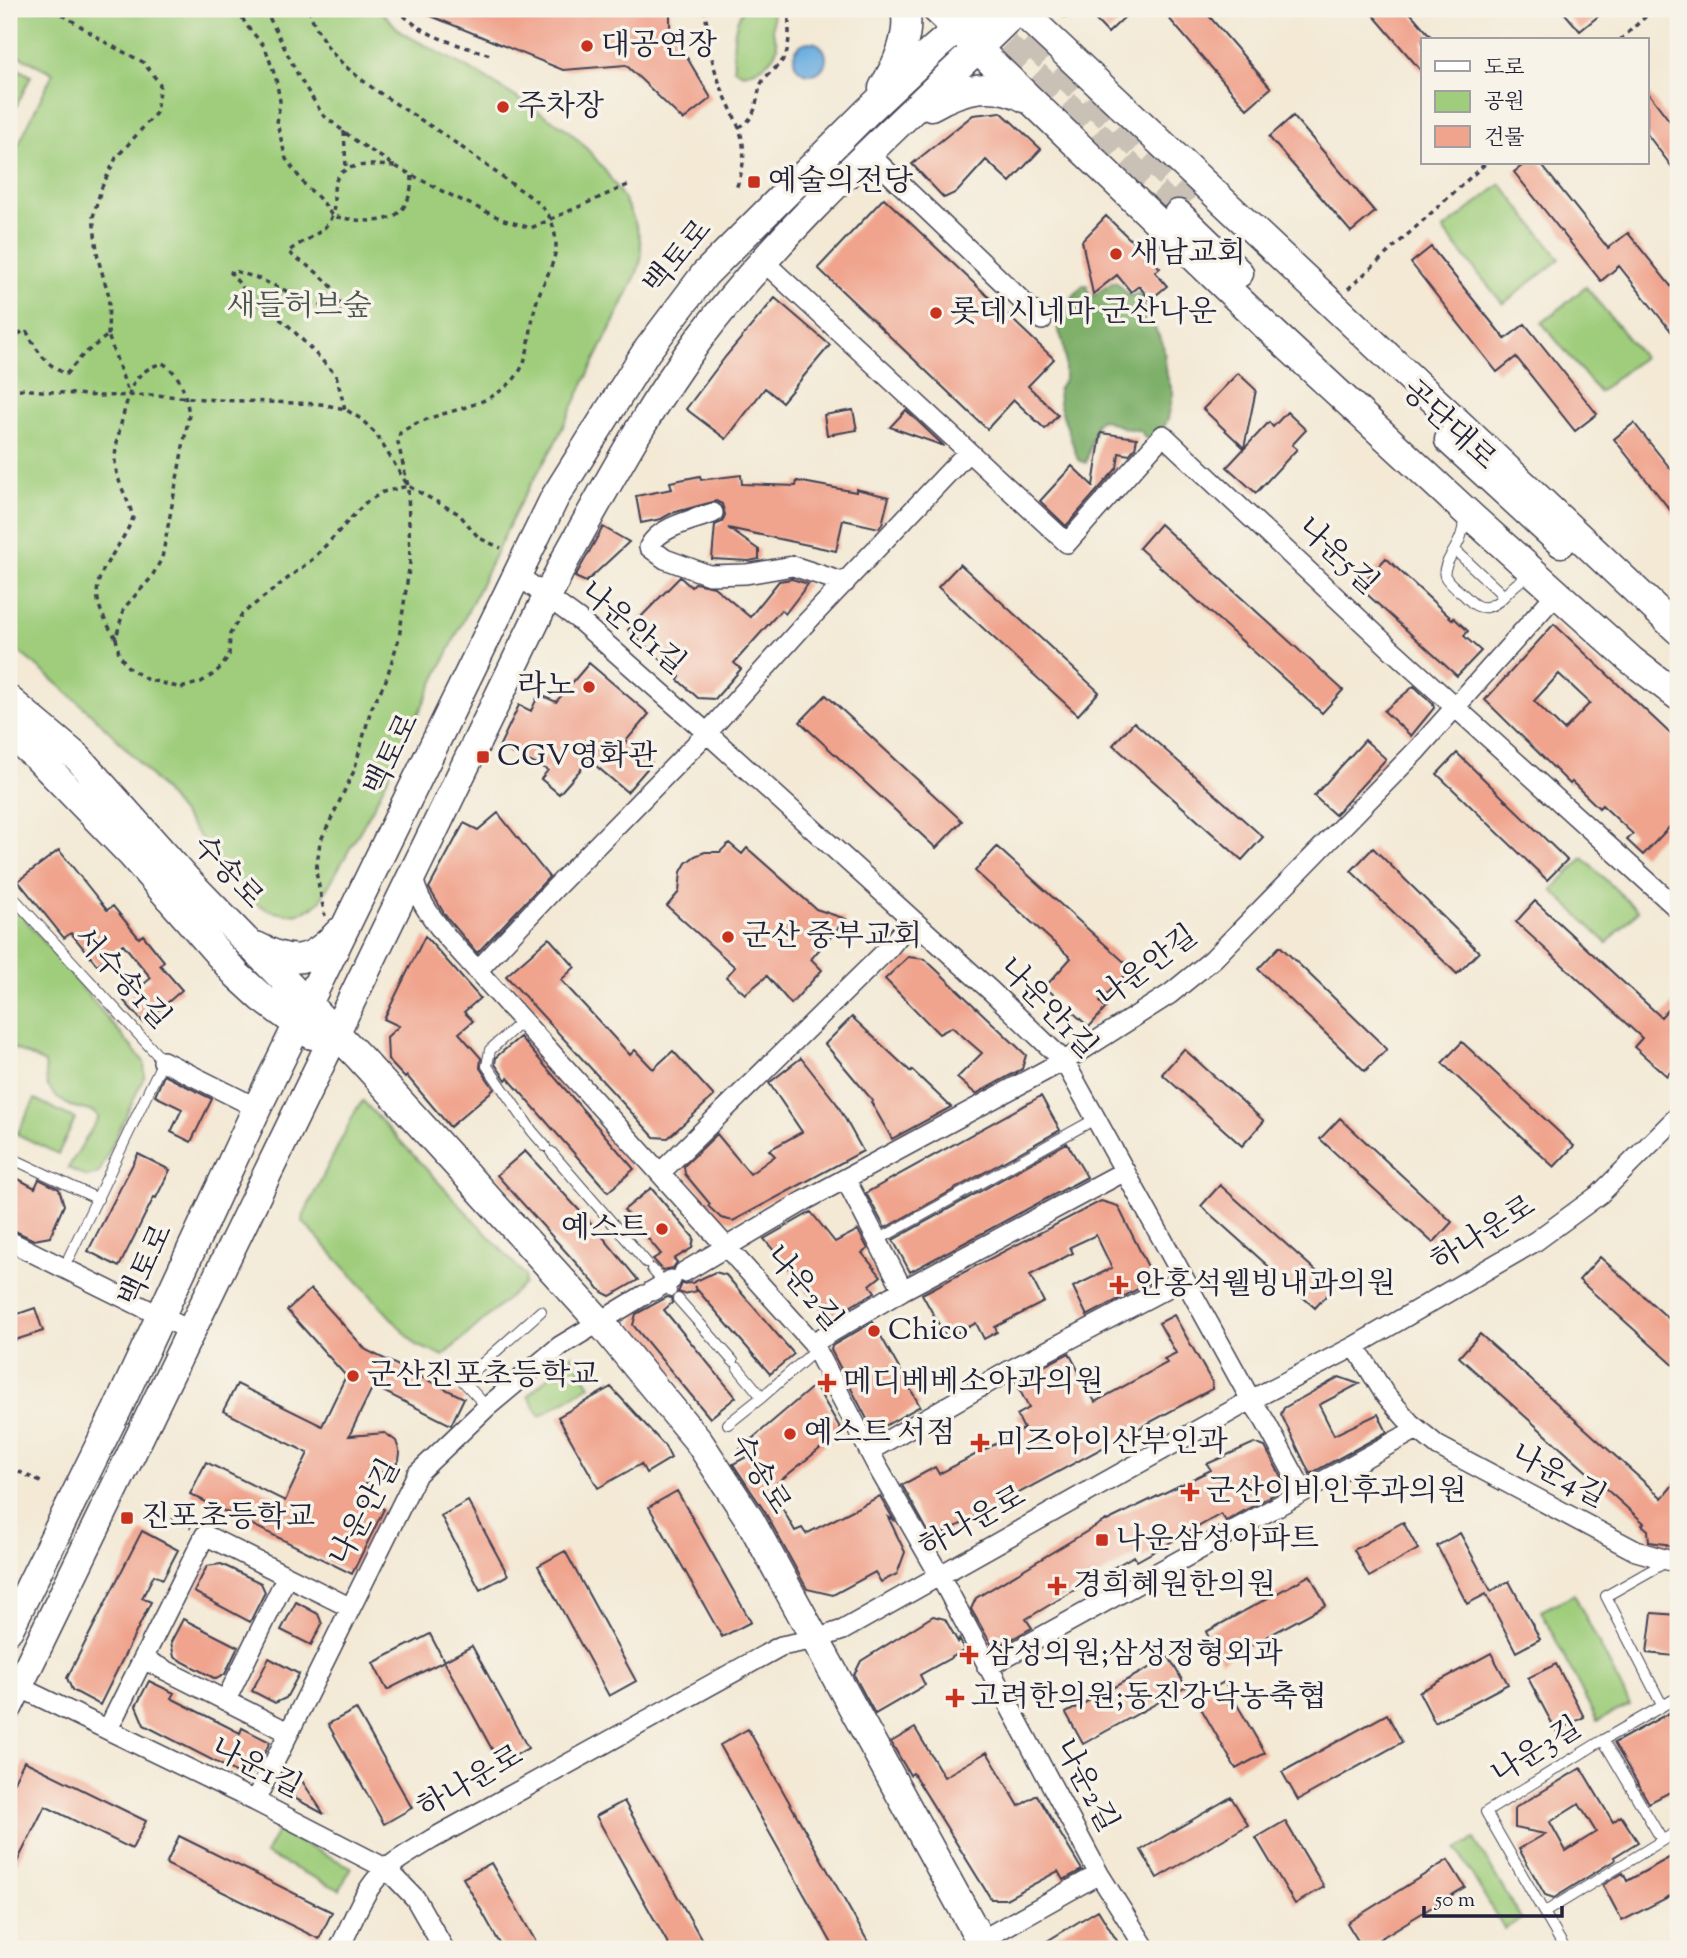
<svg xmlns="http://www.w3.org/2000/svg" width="1687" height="1958" font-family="'Sorts Mill Goudy','Noto Serif KR',serif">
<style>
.green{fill:#9fcd7b;stroke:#60785b;stroke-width:2}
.forest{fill:#7fb06b;stroke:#506953;stroke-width:2}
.water{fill:#6baddf;stroke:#46688d;stroke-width:2}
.building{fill:#f0a48e;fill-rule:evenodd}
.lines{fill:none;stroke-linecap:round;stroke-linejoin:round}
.secondary-tunnel{stroke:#c9c1b6;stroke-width:28;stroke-dasharray:28 14;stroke-linecap:butt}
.lane-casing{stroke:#414052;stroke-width:12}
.street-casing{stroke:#414052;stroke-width:22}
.secondary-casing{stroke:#414052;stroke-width:31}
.path{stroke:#414052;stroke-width:3.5;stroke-dasharray:5 5;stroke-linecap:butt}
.lane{stroke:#fff;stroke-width:10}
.street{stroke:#fff;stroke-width:19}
.secondary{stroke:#fff;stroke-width:28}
.poi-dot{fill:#c8321e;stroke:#f7f3e8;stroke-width:2.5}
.labels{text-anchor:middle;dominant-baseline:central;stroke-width:7;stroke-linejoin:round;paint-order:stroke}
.poi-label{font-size:30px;fill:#22223b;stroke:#f7f3e8;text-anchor:start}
.street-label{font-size:30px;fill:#22223b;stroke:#f7f3e8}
.park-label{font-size:30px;fill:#48554e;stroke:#f7f3e8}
</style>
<rect width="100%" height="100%" fill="#f7f3e8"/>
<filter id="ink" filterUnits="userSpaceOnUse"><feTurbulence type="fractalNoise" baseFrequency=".0143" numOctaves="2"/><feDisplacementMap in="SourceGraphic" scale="14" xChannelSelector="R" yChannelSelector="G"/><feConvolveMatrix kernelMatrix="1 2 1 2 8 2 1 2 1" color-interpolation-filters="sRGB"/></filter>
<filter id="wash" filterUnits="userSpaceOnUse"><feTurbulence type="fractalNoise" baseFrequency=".00686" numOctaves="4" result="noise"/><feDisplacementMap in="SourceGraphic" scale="28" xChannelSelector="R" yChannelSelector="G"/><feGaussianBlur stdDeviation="1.57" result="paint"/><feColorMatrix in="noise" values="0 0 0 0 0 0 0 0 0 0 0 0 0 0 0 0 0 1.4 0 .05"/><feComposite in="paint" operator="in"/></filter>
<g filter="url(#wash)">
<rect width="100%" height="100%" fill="#f3e9d5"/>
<path class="green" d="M9 9H379L402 33 479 74 568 130C598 157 645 216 641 259 640 268 635 276 632 284L554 445 520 503 373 808 320 901C301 920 278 916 257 904 247 898 239 885 231 876 206 846 183 814 158 784 113 731 63 686 9 644V164L53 73 9 51Z
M743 9H770C775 17 772 22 773 30 773 37 778 40 777 47 775 61 756 71 743 74L734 69C733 48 732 27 743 9Z
M9 64 31 76 9 121Z
M1501 184 1560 259 1503 304 1443 230Z
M1586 287 1643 357 1599 392 1542 323Z
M1583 858 1638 911 1607 943 1552 890Z
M9 908H16L144 1062 145 1075 99 1173 87 1177 68 1168 99 1117 94 1112 70 1106 56 1097 47 1085 45 1063 9 1046Z
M35 1099 75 1119 58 1154 17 1134Z
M363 1101 525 1275 524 1284 443 1356 416 1345 303 1222 304 1214 357 1108Z
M572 1354 590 1386 540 1416 528 1396Z
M1574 1594 1630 1705 1597 1721 1541 1611Z
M277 1831 351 1867 340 1890 265 1854Z
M1474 1839 1521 1919 1504 1929 1457 1849Z"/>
<path class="forest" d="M1115 281 1130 296 1140 293 1147 301 1144 307 1163 344 1167 376 1173 393 1168 419 1164 427 1151 439 1145 438 1141 431 1125 428 1102 419 1097 422 1086 463 1078 460 1059 403 1058 390 1065 378V358L1063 342 1054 318 1083 285 1087 286 1090 298Z"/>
<path class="water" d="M794 58a16 16 0 1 1 32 0a16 16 0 1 1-32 0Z"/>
<g id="blocks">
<path class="building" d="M414 9H670V29L711 98 683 120 626 65 563 70Z
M1085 9H1133L1108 33Z
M1161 9H1203L1271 88 1247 109Z
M1368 9H1407L1434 40H1423V73Z
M1561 9H1607L1580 31Z
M1647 91 1678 132V175L1647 134Z
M1001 112 1041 149 1010 182 986 160 957 192 944 198 912 164 973 115Z
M1293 116 1375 212 1351 232 1269 137Z
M1526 163H1540L1608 248 1628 233 1678 295V340L1619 266 1601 281 1514 172Z
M884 198 1054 359 1028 386 1058 415 1045 429 1014 400 987 429 818 268Z
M1106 216 1160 268 1155 272 1167 286 1150 300 1139 286 1131 292 1117 275 1093 294 1082 241Z
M1431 247 1505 339 1525 324 1597 414 1575 431 1516 357 1497 372 1411 263Z
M775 298 830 345 782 402 765 388 726 439 686 409 726 356Z
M1238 373 1256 390 1244 448 1203 409Z
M853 410 857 430 827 435 824 415Z
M906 410 944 446 890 427Z
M1287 412 1306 430 1292 445 1297 449 1256 493 1227 467 1269 422 1273 427Z
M1634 423 1678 478V520L1614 439Z
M1101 433 1137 438 1135 448 1129 455 1119 453 1117 468 1066 526 1040 501 1072 466 1093 486Z
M741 475 742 484 796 486 797 481 856 492V489L889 497 882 524 879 528 843 520 836 551 728 528 759 550V559L749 561 712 559 715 525 722 522 725 515 722 504 716 501 672 513 661 519 641 523 636 496 672 489 670 482 700 476 701 480Z
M1160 524 1343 690 1322 713 1139 548Z
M603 527 629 542 586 582 575 577Z
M1386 558 1453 620 1454 618 1468 631 1464 636 1481 651 1457 676 1359 587Z
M960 564 1099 692 1078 715 938 587Z
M680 577 691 587 695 583 714 587 750 617 779 581 792 579 808 584 785 614 781 610 734 663 741 669 715 699 698 698 678 680 680 677 628 630Z
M1554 624 1678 741V818L1643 855 1627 840 1633 834 1602 805 1599 808 1572 782 1570 784 1485 700ZM1559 674 1590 703 1564 730 1534 701Z
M589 663 649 714 626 741 652 763 627 792 589 760 559 794 541 779 548 770 499 747 519 705 531 711 539 694 556 702Z
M1414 686 1433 704 1434 708 1411 736 1384 711Z
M826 695 962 821 936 848 800 722Z
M1134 722 1263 837 1242 860 1113 745Z
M1365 740 1386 759 1335 815 1314 796Z
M1457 753 1567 860 1547 880 1437 774Z
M498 813 549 877 477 953 445 915 429 888 464 823 478 830Z
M729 843 742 854 747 848 816 909 846 919 811 959 822 970 791 1004 767 976 745 994 726 977 735 967 667 906 679 892 681 872 686 863 695 856 705 852H720Z
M997 847 1131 968 1100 1002 1106 1008 1089 1027 1045 987 1071 958 975 871Z
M1373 848 1479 952 1457 974 1351 871Z
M59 850 107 910 113 906 139 938 143 935 164 961 160 965 182 990 144 1023 124 1001 151 978 123 944 97 965 71 933 64 938 18 881Z
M1535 901 1661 1017 1678 998V1063L1667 1076 1634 1047 1642 1038 1516 922Z
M425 936 480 998 464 1012 473 1021 459 1033 481 1058 480 1068 494 1089 450 1127 407 1076 405 1078 388 1060 387 1037 399 1026 384 1019Z
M549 938 575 967 561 980 630 1055 635 1050 653 1069 673 1051 714 1096 668 1138 654 1137 506 976Z
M1280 946 1387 1049 1365 1071 1258 969Z
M908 957 925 959 1026 1055 1022 1069 976 1094 957 1078 982 1053 952 1027 939 1034 885 979Z
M852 1017 911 1072 912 1070 951 1107 892 1139 871 1102 873 1101 825 1044Z
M520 1037 634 1169 608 1192 508 1078 506 1080 495 1064 496 1057Z
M1462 1042 1574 1146 1554 1167 1442 1063Z
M1184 1049 1264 1121 1242 1146 1162 1074Z
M801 1058 837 1104 863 1151 733 1221 721 1218 708 1206 710 1204 685 1174 684 1166 717 1134 750 1174 775 1156 769 1150 802 1132 769 1083Z
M164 1075 212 1099 191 1142 171 1132 182 1109 155 1096Z
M1041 1096 1060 1130 885 1228 866 1193Z
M1340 1118 1452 1222 1433 1243 1320 1139Z
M1067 1143 1087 1177 910 1272 893 1240Z
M525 1151 598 1231 638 1280 610 1296 602 1292 497 1175Z
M138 1154 170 1170 156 1198 154 1197 119 1267 88 1251Z
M9 1174 35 1188 39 1179 59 1189 64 1205 50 1237 34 1240 9 1228Z
M1220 1185 1334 1287 1315 1308 1201 1206Z
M651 1188 694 1238 692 1248 674 1259 677 1262 673 1268 663 1270 653 1259 661 1254 624 1210Z
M1101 1201 1118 1206 1154 1279 1153 1281 1087 1316 1073 1287 1112 1268 1096 1235 1070 1247 1073 1253 1030 1275 1044 1302 995 1327 997 1332 984 1339 976 1323 949 1337 943 1332 922 1294Z
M811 1212 835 1242 858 1230 868 1249 862 1253 881 1276 870 1285 875 1292 831 1318 764 1239Z
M1600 1257 1678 1327V1369L1579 1280Z
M715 1272 726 1275 794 1354 770 1374 694 1286 697 1291 684 1294 678 1292 682 1284 692 1283Z
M311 1289 366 1350 464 1398 451 1425 373 1386 349 1436 385 1433 396 1441 400 1453 399 1460 391 1470 370 1475 359 1498 384 1509 352 1574 190 1494 206 1462 285 1501 308 1453 223 1411 237 1384 322 1426 346 1376 287 1310Z
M667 1297 671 1298 672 1303 664 1310 736 1397 710 1418 633 1325 636 1314Z
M35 1308 43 1331 9 1342V1317Z
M1174 1315 1212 1382V1389L937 1537 930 1535 902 1485 935 1467 939 1474 1024 1429 1017 1415 1029 1408 1015 1381 1069 1353 1095 1402 1167 1363 1164 1359 1176 1353 1159 1323Z
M873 1322 920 1406 883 1427 868 1421 831 1350 832 1346Z
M1480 1334 1662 1498 1678 1479V1543L1673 1549 1665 1544 1649 1542 1648 1530 1642 1525 1644 1523 1459 1357Z
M1339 1377 1359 1384 1319 1405 1334 1435 1378 1414 1387 1432 1310 1474 1281 1414 1284 1408Z
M815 1385 842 1431 771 1488 795 1531 802 1528 806 1534 880 1496 894 1520 888 1517 905 1552 897 1574 881 1582 875 1572 833 1595 807 1589 765 1512 733 1464 748 1456 740 1449Z
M611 1387 665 1446 671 1458 646 1473 641 1464 598 1488 558 1417Z
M1254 1443 1265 1447 1285 1484V1488L1226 1521 1221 1514 1137 1561 1134 1556 1095 1578 1026 1619 1032 1628 994 1649 971 1609 976 1598 1106 1520 1107 1521 1211 1470 1207 1464Z
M677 1491 751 1622 722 1637 649 1507Z
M468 1501 508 1575 480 1590 441 1516Z
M1403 1522 1418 1549 1369 1577 1354 1550Z
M142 1531 178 1550 163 1579 154 1575 142 1598 151 1602 100 1705 72 1690 67 1678Z
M1460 1533 1491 1591 1509 1581 1540 1639 1516 1652 1486 1594 1467 1604 1437 1546Z
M565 1551 636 1681 609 1696 538 1566Z
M221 1564 261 1583 265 1592 250 1622 194 1592 207 1566Z
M1310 1575 1326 1605 1222 1661 1206 1632Z
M296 1602 318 1614 322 1624 311 1645 281 1630Z
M1652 1613 1678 1615 1674 1656 1647 1653Z
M933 1616 945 1619 958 1642 959 1639 965 1650 920 1675 925 1685 875 1714 854 1675 861 1661Z
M183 1619 238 1647 225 1674 216 1679 174 1657 171 1642Z
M430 1634 444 1661 387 1690 373 1663Z
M472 1646 528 1748 500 1764 444 1661Z
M1491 1653 1508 1684 1435 1723 1419 1692Z
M1169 1657 1186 1687 1083 1744 1066 1713Z
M269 1658 299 1674 286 1698 275 1703 252 1691Z
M1556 1664 1584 1717 1556 1731 1528 1678Z
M149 1681 174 1693 171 1698 240 1733 242 1728 270 1742 255 1772 241 1775 144 1725 136 1706Z
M1224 1682 1265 1753 1236 1769 1195 1698Z
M1678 1708V1788L1649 1803 1614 1743Z
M356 1709 412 1808 384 1824 328 1724Z
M1387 1714 1402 1742 1298 1800 1282 1772Z
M915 1728 944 1777 987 1752 1019 1806 1037 1795 1082 1870 1063 1880 1058 1871 1006 1899H991L913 1773 910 1775 891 1742Z
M748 1729 872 1949H835L720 1745Z
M24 1761 146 1821 132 1849 45 1806 9 1878V1792Z
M1581 1768 1613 1822 1621 1816 1638 1842 1614 1857 1615 1860 1554 1898 1545 1895 1519 1849 1545 1834 1515 1828V1808ZM1579 1804 1596 1832 1566 1851 1550 1822Z
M284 1770 302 1781 324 1814 285 1793 279 1779Z
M1231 1797 1248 1825 1157 1878 1141 1850Z
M624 1801 707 1949H671L596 1816Z
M1285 1821 1324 1887 1295 1904 1256 1838Z
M179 1836 332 1912 319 1939 166 1864Z
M1678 1853V1892L1622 1921 1603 1885 1623 1873 1627 1881Z
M1448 1860 1465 1887 1363 1949 1347 1923Z
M491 1863 540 1949H503L463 1878Z
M1098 1910 1122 1949H1034Z"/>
</g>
</g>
<g filter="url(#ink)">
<use href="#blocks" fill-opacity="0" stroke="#414052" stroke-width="2"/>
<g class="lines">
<path class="secondary-tunnel" d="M998 9 1193 199
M975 16 1178 214"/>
<g class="lane-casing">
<path id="lane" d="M1463 516C1468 542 1440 562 1445 576 1448 583 1458 590 1464 595 1471 602 1477 609 1487 607 1505 603 1512 579 1531 578
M1456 551 1504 596
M9 893 163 1061 69 1257
M522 1021 490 1050 487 1066 532 1131 545 1146
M551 1152 646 1262
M9 1157 98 1199
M878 1240 1097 1118
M652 1269 671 1291
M678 1299 733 1361
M738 1368 762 1397 817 1349
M487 1407 463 1381 541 1311
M728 1424 762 1397
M1662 1705 1606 1596 1666 1562
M1603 1740 1662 1840
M1545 1912 1678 1831
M1565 1949 1486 1812 1603 1740 1678 1697"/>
</g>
<g class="street-casing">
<path id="street" d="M869 154 1042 320
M763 261 1067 543 1163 435 1390 648 1678 909
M713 513C693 520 658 527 649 547L665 559 709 575 746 574 793 566 845 583
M516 574 579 620 707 733 991 991 1064 1061 1251 1400 1265 1421 1303 1491
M413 874C415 897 432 918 446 936L813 1343 877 1466 940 1576 1099 1874 1146 1949
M477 971 555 888 707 733 804 625 968 452
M163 1061 257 1108
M660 1173 888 949 901 933 909 917
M846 1180 903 1290
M9 1241 191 1331
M684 1272 804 1201 1076 1054 1170 994 1213 959 1417 750 1556 594
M652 1291 671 1280
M813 1343 903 1290 1125 1171
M1355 1346 1384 1393 1410 1423 1438 1446 1636 1551 1678 1563
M869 1451 1007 1372 1184 1279
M143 1659 288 1732
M987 1667 1417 1429
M9 1682 255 1801 387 1869 415 1898 444 1949
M226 1700 287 1576
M108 1729 205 1535 349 1607
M255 1801 417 1474 487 1407 560 1346 644 1295
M980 1941 1099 1874
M339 1949C351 1926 361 1896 378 1877 393 1861 413 1851 432 1839L781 1646 816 1639 843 1630 1251 1400 1355 1346 1536 1241 1600 1194 1678 1116"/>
</g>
<g class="secondary-casing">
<path id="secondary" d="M936 9 1266 326 1473 518 1631 660 1678 696
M1019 9 1678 630
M883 88C897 65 911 36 905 9
M931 106C962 88 993 80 1027 99
M1178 214 1239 273
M1449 440 1561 543
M9 700 78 758 187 880 360 1058 600 1322 699 1442 750 1520 985 1949
M9 733 37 757 132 855 237 975 262 998 312 1035
M256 946C294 966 310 963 339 932
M9 1629 117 1410 257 1108 555 497 646 352 705 274 869 110 935 48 980 9
M9 1706 565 560C608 483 649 406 702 335 794 214 911 115 1018 9"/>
</g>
<path class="path" d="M54 9 108 44 143 62 160 84 156 113 116 158 101 189 93 217 98 259 109 296 108 338
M238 9 246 25 265 47 276 79 280 101 277 123 286 159 305 185 323 202 332 216C372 224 411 229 412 176
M265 9 299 77 323 115 356 141 395 166 444 192 504 220 531 228 630 184
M308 9C315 26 324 45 338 59 365 86 400 106 432 127 458 144 482 162 506 180 520 190 542 202 550 218 553 224 556 237 556 244 556 265 541 284 536 304 528 331 532 363 510 383 479 413 433 409 400 433L398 443 408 486 410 562 399 638 386 680 371 709 354 771 320 842 316 872 325 916
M396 9C430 40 449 41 490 55
M704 9C709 30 709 52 716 73 732 122 757 138 735 191
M878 9 882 16
M1064 13 1066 22
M1620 40 1654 9
M739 127C758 119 755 100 761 84 767 72 781 67 786 54 791 40 788 23 789 9
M344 131 346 168
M1348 289 1486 163
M9 339 26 330C36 349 45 365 66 374L83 355 108 335 128 392
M9 388 97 396 155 395 217 400 321 404 345 409 361 419 376 434 408 486 459 514 479 538 501 548
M345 409 336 375 287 324 252 300 231 273 232 270 257 278 339 314C348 288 305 265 288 252 300 241 320 236 328 223 335 213 334 203 334 192 334 159 372 165 395 166
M116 638C75 579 111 569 133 518 129 499 115 480 115 460 114 448 128 391 135 381 141 372 152 366 162 363 181 373 186 395 189 415L162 558 151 578 124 608 116 638 119 654 128 667 146 679 181 688 201 682 214 674 223 665 229 655 230 634 242 614 314 558 365 503 383 492 408 486
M9 1467 45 1484
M145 1505 191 1528"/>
<use href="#lane" class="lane"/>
<use href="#street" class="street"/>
<use href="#secondary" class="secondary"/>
</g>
</g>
<g class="poi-dot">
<circle cx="587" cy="46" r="7"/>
<circle cx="503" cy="107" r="7"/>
<rect x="747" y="175" width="14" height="14" rx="3.5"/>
<circle cx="1116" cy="254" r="7"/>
<circle cx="936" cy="313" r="7"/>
<circle cx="589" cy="687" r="7"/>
<rect x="476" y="750" width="14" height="14" rx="3.5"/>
<circle cx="728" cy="937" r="7"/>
<circle cx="662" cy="1229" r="7"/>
<path d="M1115.5 1274.5h7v7h7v7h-7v7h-7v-7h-7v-7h7z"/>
<circle cx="874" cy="1331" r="7"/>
<circle cx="353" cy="1376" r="7"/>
<path d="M823.5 1372.5h7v7h7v7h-7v7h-7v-7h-7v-7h7z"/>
<circle cx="790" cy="1434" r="7"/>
<path d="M976.5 1432.5h7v7h7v7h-7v7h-7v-7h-7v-7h7z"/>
<path d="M1186.5 1481.5h7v7h7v7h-7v7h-7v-7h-7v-7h7z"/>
<rect x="120" y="1511" width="14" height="14" rx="3.5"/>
<rect x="1095" y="1533" width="14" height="14" rx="3.5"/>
<path d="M1053.5 1575.5h7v7h7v7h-7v7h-7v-7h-7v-7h7z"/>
<path d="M965.5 1644.5h7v7h7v7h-7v7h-7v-7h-7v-7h7z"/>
<path d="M951.5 1687.5h7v7h7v7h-7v7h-7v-7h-7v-7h7z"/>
</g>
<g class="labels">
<g class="poi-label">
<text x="601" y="46">대공연장</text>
<text x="517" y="107">주차장</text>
<text x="768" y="182">예술의전당</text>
<text x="1130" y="254">새남교회</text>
<text x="950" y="313">롯데시네마 군산나운</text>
<text x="575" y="687" text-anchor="end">라노</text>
<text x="497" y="757">CGV영화관</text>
<text x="742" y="937">군산 중부교회</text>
<text x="648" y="1229" text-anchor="end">예스트</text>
<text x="1135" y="1285">안홍석웰빙내과의원</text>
<text x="888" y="1331">Chico</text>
<text x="367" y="1376">군산진포초등학교</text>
<text x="843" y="1383">메디베베소아과의원</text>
<text x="804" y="1434">예스트 서점</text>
<text x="996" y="1443">미즈아이산부인과</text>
<text x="1206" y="1492">군산이비인후과의원</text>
<text x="141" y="1518">진포초등학교</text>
<text x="1116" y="1540">나운삼성아파트</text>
<text x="1073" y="1586">경희혜원한의원</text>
<text x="985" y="1655">삼성의원;삼성정형외과</text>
<text x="971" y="1698">고려한의원;동진강낙농축협</text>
</g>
<g class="street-label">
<text transform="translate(679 258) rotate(-50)">백토로</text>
<text transform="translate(1448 426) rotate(43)">공단대로</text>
<text transform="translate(1337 557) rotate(43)">나운5길</text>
<text transform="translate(632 629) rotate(40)">나운안1길</text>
<text transform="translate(393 755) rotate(-64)">백토로</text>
<text transform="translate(227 873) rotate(47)">수송로</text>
<text transform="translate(1148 968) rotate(-37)">나운안길</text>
<text transform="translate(121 979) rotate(47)">서수송1길</text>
<text transform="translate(1047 1009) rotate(46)">나운안1길</text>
<text transform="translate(1484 1235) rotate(-32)">하나운로</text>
<text transform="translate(147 1266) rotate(-65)">백토로</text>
<text transform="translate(803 1289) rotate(50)">나운2길</text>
<text transform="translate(759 1475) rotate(58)">수송로</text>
<text transform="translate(1558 1477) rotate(28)">나운4길</text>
<text transform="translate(366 1513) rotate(-62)">나운안길</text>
<text transform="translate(973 1523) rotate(-29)">하나운로</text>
<text transform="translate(1537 1752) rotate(-32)">나운3길</text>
<text transform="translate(256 1769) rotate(27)">나운1길</text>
<text transform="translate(471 1783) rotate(-30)">하나운로</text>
<text transform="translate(1085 1786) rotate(62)">나운2길</text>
</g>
<g class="park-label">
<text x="299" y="307">새들허브숲</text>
</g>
</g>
<rect width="1687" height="1958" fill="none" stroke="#f7f3e8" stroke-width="35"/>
<rect x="1421" y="38" width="228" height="126" fill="#f7f3e8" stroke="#a29fa3" stroke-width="2"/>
<rect x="1435" y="61" width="35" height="10" fill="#ffffff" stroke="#a29fa3" stroke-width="2"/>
<text x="1484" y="74" font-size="21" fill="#22223b">도로</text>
<rect x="1435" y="91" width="35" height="21" fill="#9fcd7b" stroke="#a29fa3" stroke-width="2"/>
<text x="1484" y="108" font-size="21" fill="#22223b">공원</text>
<rect x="1435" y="126" width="35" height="21" fill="#f0a48e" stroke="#a29fa3" stroke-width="2"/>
<text x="1484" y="144" font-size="21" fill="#22223b">건물</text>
<path d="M1424 1906v10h138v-10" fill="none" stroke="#22223b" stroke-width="3.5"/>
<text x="1435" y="1906" font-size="21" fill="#22223b" stroke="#f7f3e8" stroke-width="5" paint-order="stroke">50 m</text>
</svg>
